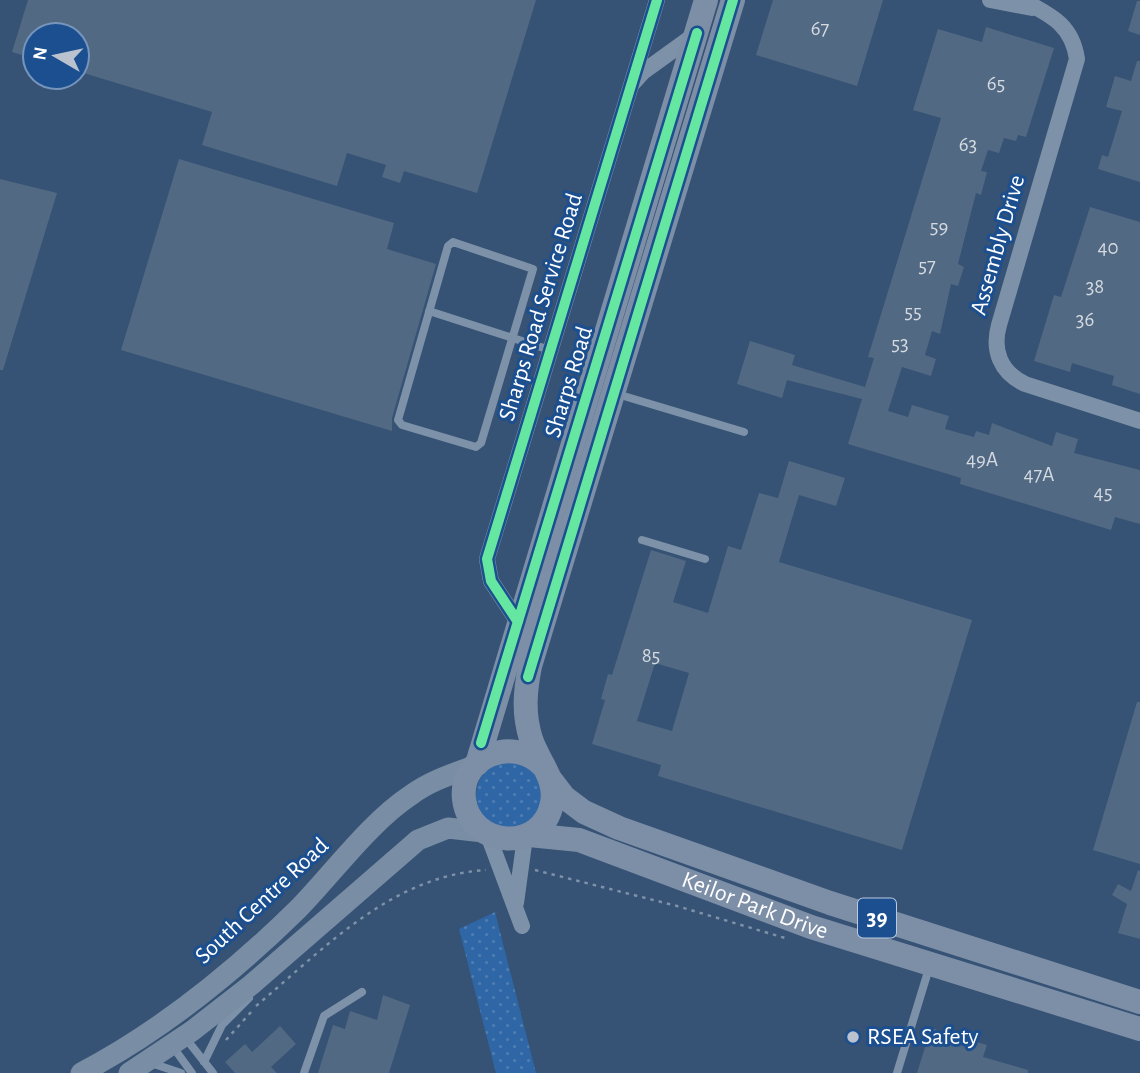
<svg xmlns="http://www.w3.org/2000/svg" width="1140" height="1073" font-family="'Alegreya Sans',sans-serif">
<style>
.grass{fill:url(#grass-dots)}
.building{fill:#526984;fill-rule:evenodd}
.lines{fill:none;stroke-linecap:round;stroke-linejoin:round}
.path{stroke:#7d92a8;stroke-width:2.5;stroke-dasharray:3.5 5;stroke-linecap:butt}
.lane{stroke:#7d92a8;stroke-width:8}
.street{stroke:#7d92a8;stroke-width:16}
.secondary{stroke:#798da4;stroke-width:21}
.primary{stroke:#7d8ea7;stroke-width:24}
.cycleway-casing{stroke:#1b4f8f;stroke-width:15}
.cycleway{stroke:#66e7a1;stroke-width:10}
.poi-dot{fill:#b9c2ce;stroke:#1b4f8f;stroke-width:2.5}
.labels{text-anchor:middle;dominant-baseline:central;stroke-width:6;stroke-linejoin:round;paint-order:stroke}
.number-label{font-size:21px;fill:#d4dae0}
.shield{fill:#1b4f8f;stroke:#bbcadd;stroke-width:2}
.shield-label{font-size:23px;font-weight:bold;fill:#fff}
.street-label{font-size:24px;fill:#fff;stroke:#1b4f8f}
.poi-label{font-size:24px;fill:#fff;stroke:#1b4f8f;text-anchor:start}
</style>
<defs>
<pattern id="grass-dots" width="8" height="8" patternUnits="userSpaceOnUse" patternTransform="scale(1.75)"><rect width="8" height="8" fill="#2f66a5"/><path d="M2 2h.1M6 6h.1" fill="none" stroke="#4e7db2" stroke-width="1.8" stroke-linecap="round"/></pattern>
</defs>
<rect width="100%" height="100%" fill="#365274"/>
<path class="grass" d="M476 795a33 33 0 1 1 66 0a33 33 0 1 1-66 0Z
M495 912 536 1073H496L459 929Z"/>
<path class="building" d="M28 0H536L477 193 404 171 400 183 382 177 386 165 347 153 337 186 202 145 212 112 77 71V35H35V59L12 52Z
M773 0H883L857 86 756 55Z
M1137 1H1140V35L1128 31Z
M986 27 1054 48 1026 137 1018 135 1016 141 1004 138 999 153 988 150 981 171 987 172 981 195 976 193 958 264 964 267 958 286 951 284 940 334 932 331 925 355 936 359 931 376 902 367 888 411 908 417 912 405 949 416 945 429 974 437 976 431 989 435 992 423 1052 446 1056 432 1078 439 1074 453 1140 470V524L1115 517 1111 530 960 484 961 478 848 444 862 399 787 380 782 398 737 384 750 341 795 355 792 365 865 387 874 358 868 357 941 118 913 110 938 29 982 42Z
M1137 61H1140V182L1098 169 1102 155 1108 157 1122 111 1106 107 1115 76 1131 81Z
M179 159 394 223 387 249 436 264 392 418V431L121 350Z
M0 179 57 193 3 370H0Z
M1090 207 1140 222V394L1112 385 1114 376 1101 372 1072 363 1070 372 1034 361 1054 295 1061 297Z
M789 461 845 478 836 506 799 495 779 562 972 620 902 850 658 776 661 765 592 744 605 700 601 699 608 674 612 675 651 550 686 561 673 602 708 613 728 546 741 550 759 493 778 498ZM655 663 689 673 672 731 637 721Z
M1137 702H1140V864L1093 850Z
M1138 870 1140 871V939L1118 933 1127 904 1112 895 1118 884 1131 891Z
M383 995 410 1005 389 1073H318L333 1025 345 1029 350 1011 377 1020Z
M280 1026 296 1044 271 1067 277 1073H235L225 1062 245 1044 252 1052Z
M931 1028 987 1045 983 1057 1028 1070V1073H917Z"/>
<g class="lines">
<path class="path" d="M535 870 677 906 785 938
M256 1006C325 948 391 876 486 870
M226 1040 252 1011"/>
<path class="lane" d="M453 242 533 269 481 443 476 447 402 425 398 420 448 246Z
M429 311 550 350
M617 394 744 432
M642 540 705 559
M184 1036 213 1073
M173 1047 192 1073
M204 1062 222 1025 249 998
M151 1063 181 1073
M304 1073 324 1016 362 992
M897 1073 930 965"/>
<path class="street" d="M990 0 1032 8
M1022 0C1050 15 1072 24 1077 59L999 325C992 350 1000 372 1025 384L1140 421
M632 84 643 72 697 33
M518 622 491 581 487 559 657 0
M488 835 522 926
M516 903 525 837"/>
<path class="secondary" d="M81 1073C161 1031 234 972 298 909 333 873 370 822 411 795 430 781 452 774 474 766
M129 1073 192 1031 251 985 418 840 448 828 483 832"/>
<g class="primary">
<path d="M477 764 706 0"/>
<path d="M542 765C513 736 459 756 464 799 470 849 543 853 552 803 557 779 538 761 531 739 523 713 525 692 530 666L733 0"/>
<path d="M551 780 564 797 584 812 619 828 830 903 1140 1002"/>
<path id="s1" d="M529 835 579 840 811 927 1140 1029"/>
</g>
<g class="cycleway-casing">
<path id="cycleway" d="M518 622 491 581 487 559 657 0
M528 677 733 0
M481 743 697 33"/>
</g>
<use href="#cycleway" class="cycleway"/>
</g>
<circle class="poi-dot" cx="853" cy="1037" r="7"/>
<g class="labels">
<g class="number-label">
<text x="820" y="28">67</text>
<text x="996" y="83">65</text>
<text x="968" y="144">63</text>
<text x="939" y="226">59</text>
<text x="1108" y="247">40</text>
<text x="927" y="265">57</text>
<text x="1095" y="286">38</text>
<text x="913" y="311">55</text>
<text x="1085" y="319">36</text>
<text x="900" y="343">53</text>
<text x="982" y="459">49A</text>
<text x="1039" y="474">47A</text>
<text x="1103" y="492">45</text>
<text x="651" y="655">85</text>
</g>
<rect class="shield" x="858" y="898.5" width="38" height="39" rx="5"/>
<g class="shield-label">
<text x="877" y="918">39</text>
</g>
<g class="street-label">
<text transform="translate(998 245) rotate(-74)">Assembly Drive</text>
<text transform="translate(541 307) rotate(-73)">Sharps Road Service Road</text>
<text transform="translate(569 382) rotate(-73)">Sharps Road</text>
<text transform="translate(262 901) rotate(-43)">South Centre Road</text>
<text stroke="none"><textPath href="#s1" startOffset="238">Keilor Park Drive</textPath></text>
</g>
<g class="poi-label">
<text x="867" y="1037">RSEA Safety</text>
</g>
</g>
<g transform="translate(56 56) rotate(279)"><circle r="33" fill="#1b4f8f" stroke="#7695bc" stroke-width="2"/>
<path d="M0-5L12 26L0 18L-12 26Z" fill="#b9c2ce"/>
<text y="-10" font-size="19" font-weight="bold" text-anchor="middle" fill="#ffffff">N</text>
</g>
</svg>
